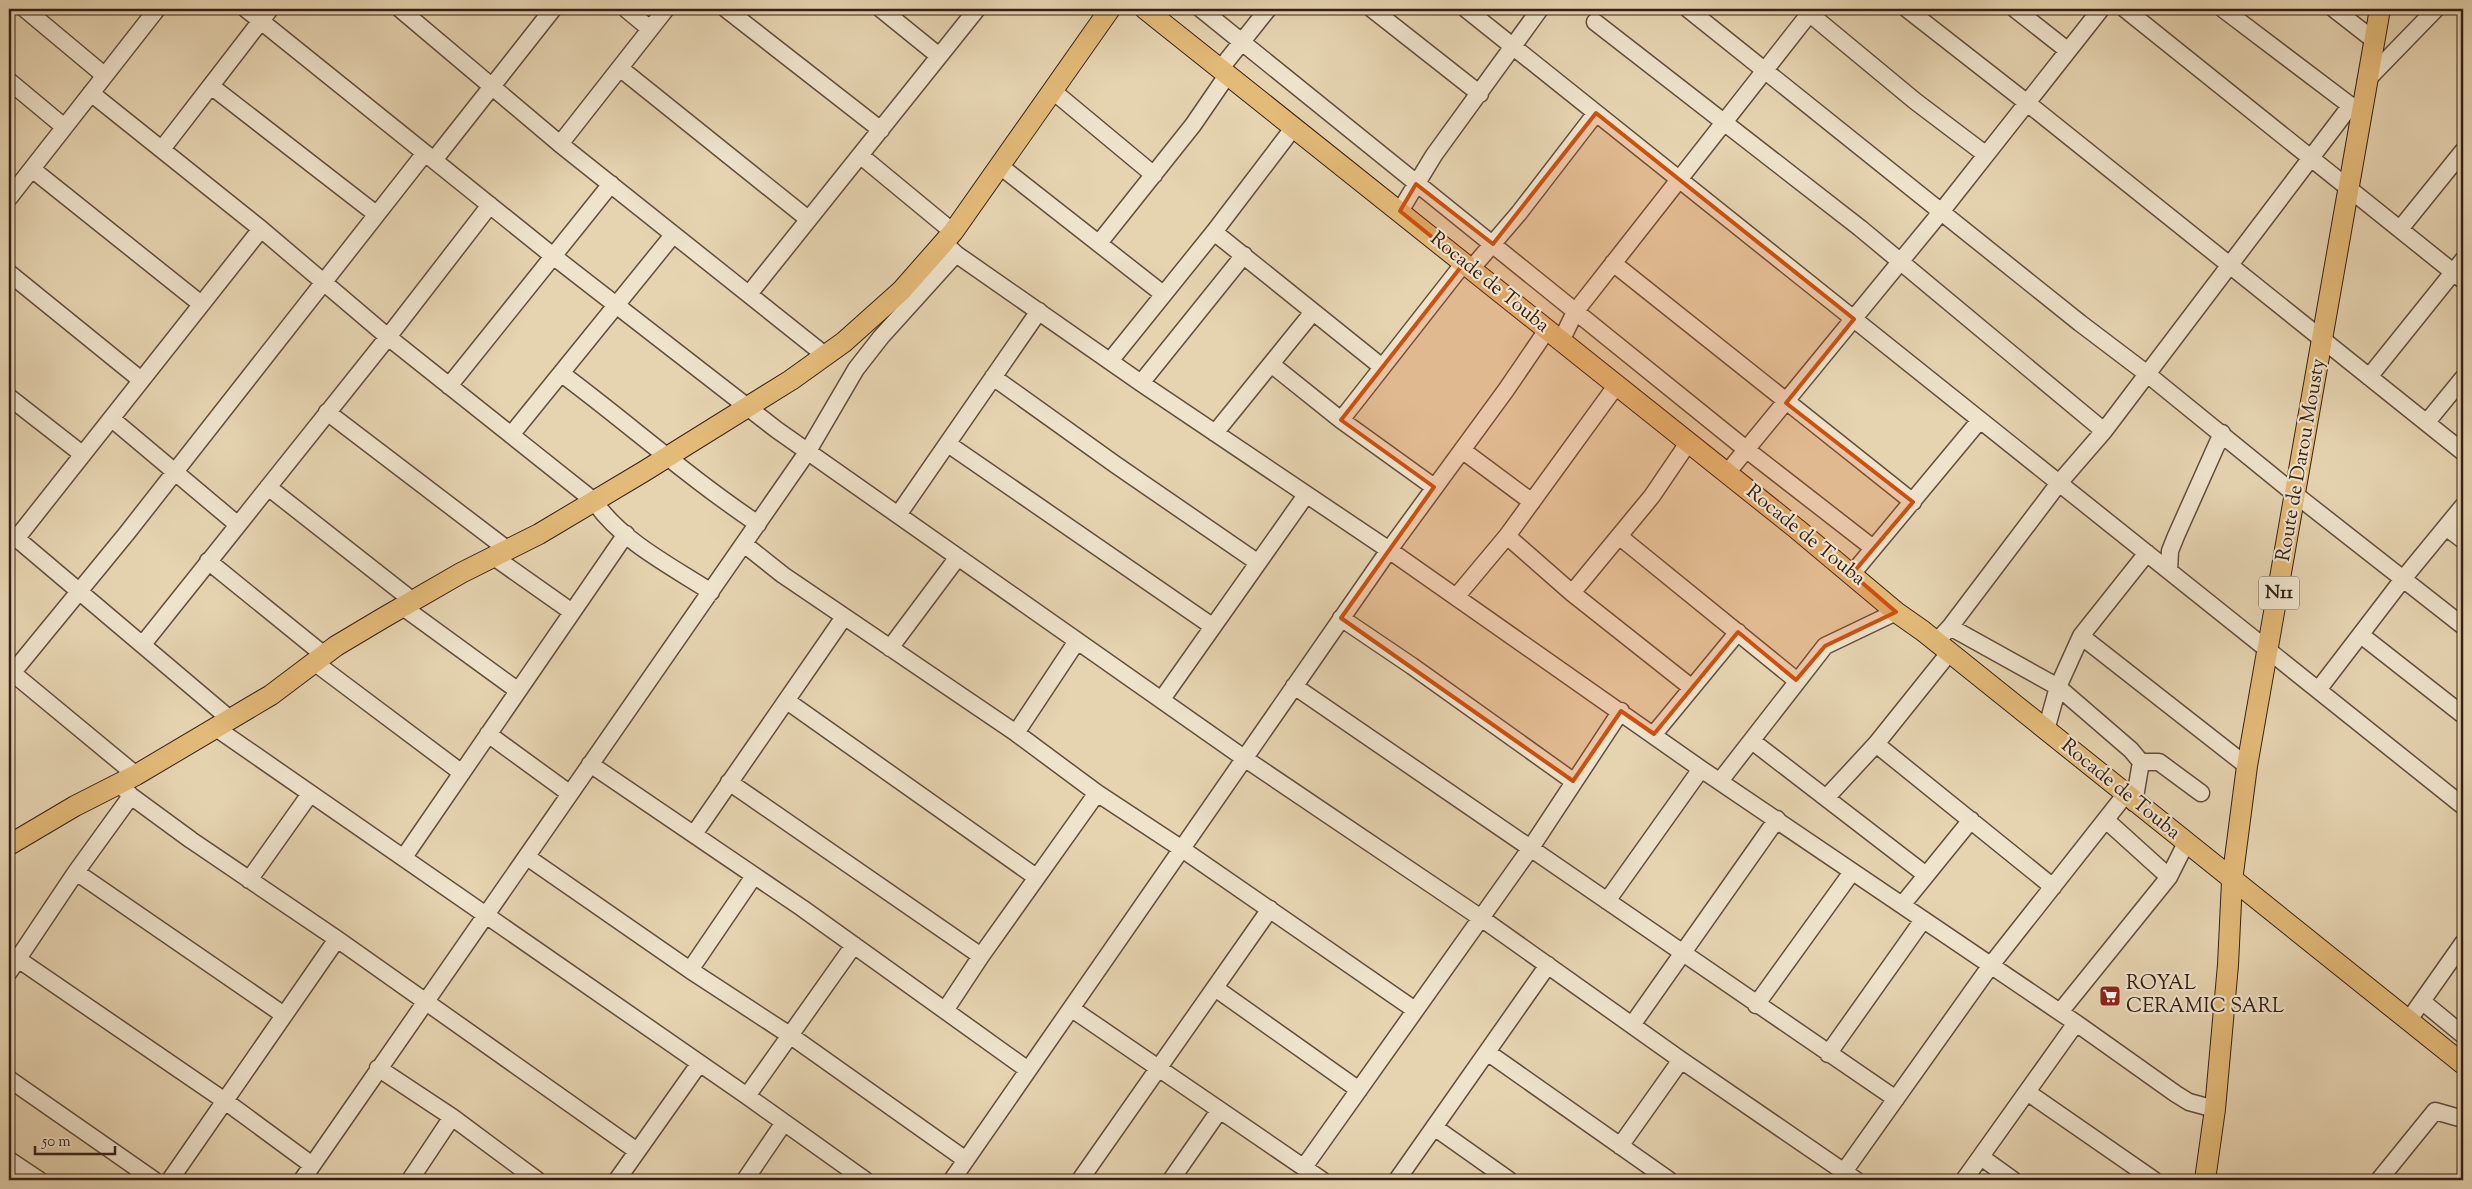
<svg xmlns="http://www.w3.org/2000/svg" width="2472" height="1189" font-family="'Sorts Mill Goudy',serif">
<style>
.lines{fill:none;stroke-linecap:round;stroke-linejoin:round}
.minor-casing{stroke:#624d3d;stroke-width:19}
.major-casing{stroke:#362016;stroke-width:22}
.minor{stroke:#efe3cc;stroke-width:16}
.major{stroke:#e3ba78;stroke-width:20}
.marked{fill:#cd500e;fill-opacity:0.2;stroke:#cd500e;stroke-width:4;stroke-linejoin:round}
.labels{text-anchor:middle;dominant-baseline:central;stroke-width:4.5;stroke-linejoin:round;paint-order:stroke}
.shield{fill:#efe3cc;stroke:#6e5a4d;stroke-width:1}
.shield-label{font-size:19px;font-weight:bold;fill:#362016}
.street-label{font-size:20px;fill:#362016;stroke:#efe3cc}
.poi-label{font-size:20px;fill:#362016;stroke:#efe3cc;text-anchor:start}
</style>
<rect width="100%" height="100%" fill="#e6d4b1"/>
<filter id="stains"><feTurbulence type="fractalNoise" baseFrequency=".004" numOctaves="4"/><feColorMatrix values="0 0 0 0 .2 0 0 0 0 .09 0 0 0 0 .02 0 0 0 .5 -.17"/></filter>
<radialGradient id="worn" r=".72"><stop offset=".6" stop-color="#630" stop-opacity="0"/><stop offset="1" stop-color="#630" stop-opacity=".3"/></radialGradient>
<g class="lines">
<g class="minor-casing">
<path id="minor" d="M25 9 104 75
M246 9 553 256 777 430 1244 758 1481 918 1681 1060 1856 1180
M400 9 560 144 826 356
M626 9 650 29
M726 9 881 130
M881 9 939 56
M1201 9 1747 450 1873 548
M1372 9 1480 94
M1466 9 2463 806
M1688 9 2080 323 2146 373 2296 495 2463 626
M1804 9 1915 101 1985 154
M1907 9 2026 102 2463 452
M2015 9 2067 50
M2125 9 2463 280
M2223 9 2359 112
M2334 9 2375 41
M1595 22 1860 228 2104 431
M1221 68 1268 9
M621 69 808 219
M9 81 63 126
M2366 81 2436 9
M211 86 376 214
M1053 91 1154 175
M91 93 261 229 388 337 594 501C621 541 671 566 711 592
M560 144 666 9
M162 149 270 9
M861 156 953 232
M434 160 553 9
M1000 166 1163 294
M32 169 201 304
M9 198 157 9
M1400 211 1434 155 1540 9
M2400 229 2463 151
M1214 232 1382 367
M944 243 956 254 1141 383 1389 550 1701 769 2076 1023 2176 1094 2189 1102 2215 1109
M1099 243 1193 125 1228 74
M1613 263 1913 502
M1471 269 1519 213 1596 113
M9 273 141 380
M749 294 977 9
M1561 341 1575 312 1813 9
M1110 361 1214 232 1294 127
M1271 364 1341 420 1434 487
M562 374C628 423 689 478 758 524
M993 377 1116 465 1257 562
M2369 377 2463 260
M1141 383 1244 255
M449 386 611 184
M9 397 82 454
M327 412 508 550
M112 419 238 525
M1341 420 1464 263
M2427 422 2463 378
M1215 433 1313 312
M511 435 673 235
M948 444 1212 626
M1462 450 1532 502
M1727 473 1941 212 2101 9
M268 487 413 601
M898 515 1039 311
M2447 528 2463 540
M9 532 230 719
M1507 536 1572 593 1692 688
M1620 537 1796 680
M16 539 261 229
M744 544 783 575 1016 733 1097 793 1182 849 1415 1010
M494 557 572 612
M208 561 324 655
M2169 571 2170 551 2176 536 2222 433
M1852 574 1980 420
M1572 593 1652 496 1688 443
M1456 597 1507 536 1616 386
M403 607 517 690
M1341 618 1412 666 1573 781
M1950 627 2058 687 2131 750 2141 762 2134 803
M2361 635 2463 715
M2081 636 2247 766
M1936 642 1950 627 2059 483 2104 431 2351 105
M143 644 388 337 490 205
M890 648 958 557
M314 662 462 773
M9 670 136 775
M9 677 127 533 425 153
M1294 686 1896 1099
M2318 690 2403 579 2463 506
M1162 699 1306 495
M787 701 1036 877
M216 728 747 1096 865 1180
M2046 730 2058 687 2081 636 2147 553
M1016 733 1077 641
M488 734 569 793
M1654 734 1738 632
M1752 741 1926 875
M1876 744 2053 887
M2141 762H2159L2201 793
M590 764 802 908 1028 1070
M1720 781 1825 646 1896 612
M729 782 981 956
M119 783 131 796 191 840 337 939 637 1151
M1826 798 1876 744 1949 653
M2106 820 2169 877
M694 834 844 617
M404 857 626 534
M527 857 690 970 791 1036 966 1160
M76 872 284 1015
M249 880 310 794
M1607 901 1701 769
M1902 905 1971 820
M9 953 225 1101 312 1165
M690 970 754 876
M9 972 76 872 131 796
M1215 988 1359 1090
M2423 1002 2463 1035
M1756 1005 1852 872
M946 1009 981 956 1097 793
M1072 1009 1322 1180
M2060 1012 2169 877 2186 843
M2408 1021 2463 943
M1632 1025 1777 819
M1487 1052 1669 1180
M1828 1054 1923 920
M378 1068 452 1117 537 1180
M9 1079 154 1180
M2027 1092 2154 1180
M747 1096 854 945
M1434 1127 1509 1180
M1620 1146 1681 1060
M1981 1157 2013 1180
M9 1160 39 1180
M1304 1167 1530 849 1621 711
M170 1180 337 939
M302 1180 808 451 856 369 881 337 956 254
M410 1180 452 1117
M617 1180 699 1064
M745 1180 783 1124
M952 1180 1389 550 1506 390 1547 330
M1080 1180 1270 909
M1171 1180 1219 1111
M1397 1180 1548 965
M1838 1180 1991 965 2125 795
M1964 1180 2076 1023
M2379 1180 2435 1111 2463 1119"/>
</g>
<g class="major-casing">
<path id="major" d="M1145 9 1797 529 1896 612 1923 631 2463 1064
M9 845 75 806 136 775 271 695 336 646 383 618 461 573 539 534 643 472 791 380 844 342 901 291 953 232 1110 9
M2205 1180 2215 1109 2228 965 2232 881 2247 766 2380 9"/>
</g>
<use href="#minor" class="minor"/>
<use href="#major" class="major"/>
</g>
<path class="marked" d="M1596 113 1854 319 1786 403 1913 502 1852 574 1896 612 1825 646 1796 680 1738 632 1654 734 1621 711 1573 781 1341 618 1434 487 1341 420 1464 263 1400 211 1416 184 1493 244Z"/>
<defs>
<g id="supermarket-square" transform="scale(1.125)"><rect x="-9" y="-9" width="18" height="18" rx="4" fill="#8f2418" stroke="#efe3cc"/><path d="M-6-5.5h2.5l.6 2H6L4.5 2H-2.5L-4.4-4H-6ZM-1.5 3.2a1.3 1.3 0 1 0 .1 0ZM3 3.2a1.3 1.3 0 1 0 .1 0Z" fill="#fff"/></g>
</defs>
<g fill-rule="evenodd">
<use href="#supermarket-square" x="2110" y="996"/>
</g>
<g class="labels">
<rect class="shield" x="2259" y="576.5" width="40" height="33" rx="4"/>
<g class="shield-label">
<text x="2279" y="593">N11</text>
</g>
<g class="street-label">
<text transform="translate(1489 283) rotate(39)">Rocade de Touba</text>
<text transform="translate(2302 460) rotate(-80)">Route de Darou Mousty</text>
<text transform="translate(1805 536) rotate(39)">Rocade de Touba</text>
<text transform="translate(2120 790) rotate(39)">Rocade de Touba</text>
</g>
<g class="poi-label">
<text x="2126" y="984">ROYAL<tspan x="2126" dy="23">CERAMIC SARL</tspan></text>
</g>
</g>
<rect width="2472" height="1189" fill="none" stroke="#e6d4b1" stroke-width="30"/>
<rect x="10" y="10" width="2452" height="1169" fill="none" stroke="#362016" stroke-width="2.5"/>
<rect x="15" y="15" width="2442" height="1159" fill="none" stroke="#362016"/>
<path d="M35 1146v8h80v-8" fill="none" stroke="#362016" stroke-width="2.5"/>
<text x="42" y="1146" font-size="15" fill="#362016" stroke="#efe3cc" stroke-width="4" paint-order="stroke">50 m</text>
<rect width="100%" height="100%" filter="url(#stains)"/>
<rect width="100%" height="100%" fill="url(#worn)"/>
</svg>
